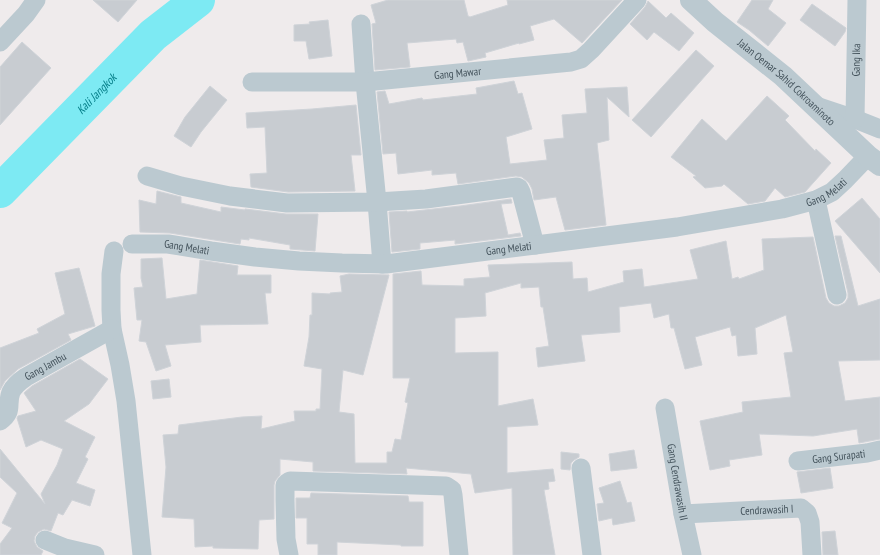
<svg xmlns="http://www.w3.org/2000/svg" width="880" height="555" font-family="'PT Sans Narrow',sans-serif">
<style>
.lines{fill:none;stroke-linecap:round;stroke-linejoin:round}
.river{stroke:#7deaf3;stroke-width:34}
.building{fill:#c8ccd1;stroke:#cfd3d8}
.minor{stroke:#bbc9d0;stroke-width:19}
.tertiary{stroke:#bbc9d0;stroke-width:22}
.labels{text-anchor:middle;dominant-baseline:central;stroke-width:3.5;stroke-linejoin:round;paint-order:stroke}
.street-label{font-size:11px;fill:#43525b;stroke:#fff}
.water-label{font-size:12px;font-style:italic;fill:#047e88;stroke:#fff}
</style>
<rect width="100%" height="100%" fill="#efebec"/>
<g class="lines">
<path class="river" id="s1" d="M0 191 153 35 198 0"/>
</g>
<path class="building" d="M93 0H137L118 22Z
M388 0H464L468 16 470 17 508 5 507 0H622L582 43 554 19 530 26 534 40 519 44V43L485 53 486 57 468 61 463 42 457 43 456 39 407 43 410 67 375 70 372 24 376 23 371 5Z
M752 0H773L768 9 786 23 768 46 749 30 737 22Z
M648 1 666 18 671 13 694 33 679 51 654 32 647 40 630 24 645 7Z
M812 4 846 28 845 32 835 46 800 20Z
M328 20 332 56 309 59 306 41H294V25L310 24 309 22Z
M22 42 51 68 0 125V67Z
M696 50 714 66 651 137 632 120Z
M514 81 518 94 522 93 532 129 506 137 510 164 547 160 544 140 564 138 562 115 587 113 585 89 627 87 629 117 607 97 609 140 597 143 606 225 565 230 556 197 534 200 532 189 529 183 522 177 516 176 458 184 456 173 432 175V170L398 174 396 153 383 154 377 92 385 91 389 104 422 98 423 100 477 94 476 88Z
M210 86 227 100 201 132 191 147 174 136 185 117Z
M767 96 789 116 785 120 815 151 816 149 831 163 805 192 785 197 775 188 765 201 748 204 724 184 722 186 705 188 693 177 696 176 671 157 702 119 726 141Z
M356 105 361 155H351L355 191 288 192 251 187 250 174 267 173 265 127 247 128 246 113 312 109Z
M157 191 181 197V203L221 212V207L245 210V209L286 214H318L315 251 290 249V245L249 238V240L241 239 240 244 170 233 140 232 139 200 156 204Z
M862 198 880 219V273L835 221Z
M511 199 512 203 501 204 508 235 520 233 521 236 455 244V240L420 243V249L392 252 389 212 407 211V212L460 206Z
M835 236H841L858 306 880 299V360L838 361 845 401 880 397V439L859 443 857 429 813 436 759 434 762 455 729 460 730 466 710 470 700 421 743 412 742 402 791 397 784 353 793 352 786 315 755 328 757 354 738 356 736 335 732 336 730 327 695 337 702 365 685 369 674 328H671L669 314 654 318 651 303 619 307 620 332 581 335 585 361 538 367 536 348 549 346 543 307H541L539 287 521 288V283L485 293 486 316 455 318V353L498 352V406L533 399 538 425 507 427V473L553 469 555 481 548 482 549 489 544 490 555 555H513L512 488 475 493 471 474 406 468 407 474 313 471V462L280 459V475L275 481 274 485V519L259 520 258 549 213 548V546L195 547 194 519 162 517 166 467 163 435 178 434 179 425 242 417 262 416 261 429 295 421 294 411H316V409H320L322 369 304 366 309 337 310 315H312V293L330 294V293L342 292 340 276 349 274 389 275 363 375 343 370 339 412 354 414 355 463H387V452H392L395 439 401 440 408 403 405 402 410 378H393V274L421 271 422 285 464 286V279L490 277 488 265 572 262 573 279 587 278 588 292 624 282 623 271 642 269 644 287 698 279 690 250 726 241 732 279 738 277 739 279 764 270 762 239 813 237 826 298 829 303 834 306H839L845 303 848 298V293Z
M162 258 166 299 197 294 200 260 238 266 237 275H271V293H265L268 324 200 325 201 342 165 345 171 366 156 371 146 342 139 341 142 320H137L134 288 143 287 141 278V259Z
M79 268 95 326 68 334 71 340 18 369 5 381 0 390V348L39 333 37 329 65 314 55 273Z
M80 359 108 379 89 404 64 421 95 437 85 457 88 459 76 483 95 490 90 506 72 500 63 515 58 513 51 531 44 529 38 532 35 536 34 541 37 547 43 551 41 555H0V544L12 528 2 523 17 493 0 477V449L45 504 41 494 57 465 63 449 41 440 26 447 17 418 18 416 36 411 24 393 25 392 32 386Z
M169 379 171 397 153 399 151 381Z
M634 450 637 468 611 471 609 454Z
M561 452 579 454V457L574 460 571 463 570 470 561 469Z
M830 468 833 488 801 493 797 472Z
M620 481 627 503 631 502 635 521 613 525 612 518 599 521 597 504 604 503 599 488Z
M311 493 408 496 409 502H423V546H401V545L337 542V555H318V544H307V518H296V498H310Z
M835 531 838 555H823L822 532Z"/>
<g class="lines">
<g class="minor">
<path d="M361 24 365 82 377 202 382 264"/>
<path d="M0 42 26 14 36 0"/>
<path id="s2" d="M252 82H365L571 62 581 59 591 50 637 0"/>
<path d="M816 106 855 119 880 129"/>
<path id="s3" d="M855 119 857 0"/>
<path d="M147 176 181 186 230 196 287 203 377 202 426 199 517 187 519 188 521 192 535 245"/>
<path d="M816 200 837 295"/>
<path id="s4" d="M132 244H168L211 251 255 257 299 261 342 263 386 264 677 227 782 209 816 200 832 192 845 180 868 156"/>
<path d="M114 251 111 274V310L112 329 120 365 126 401 142 555"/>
<path id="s5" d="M665 408 683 514 692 555"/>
<path id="s6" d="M0 421C14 411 6 405 11 392 14 386 20 381 26 377L112 329"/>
<path id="s7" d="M798 461 867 453 880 450"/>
<path d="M581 468 592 555"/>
<path id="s8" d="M683 514 801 508 807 513 810 522 812 555"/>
<path d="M45 540 65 548 95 555"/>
<path d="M289 555 286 539 285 500V485L287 483 290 481 446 486 452 490 453 495 459 555"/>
</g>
<path class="tertiary" id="s9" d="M691 0 715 22 783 76 868 156 880 165"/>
</g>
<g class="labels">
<g class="street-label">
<text stroke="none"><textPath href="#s3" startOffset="59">Gang Ika</textPath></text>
<text stroke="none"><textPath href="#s2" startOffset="206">Gang Mawar</textPath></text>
<text stroke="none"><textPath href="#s9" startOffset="126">Jalan Oemar Sahid Cokroaminoto</textPath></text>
<text stroke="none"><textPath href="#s4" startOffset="703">Gang Melati</textPath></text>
<text stroke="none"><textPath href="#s4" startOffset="55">Gang Melati</textPath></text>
<text stroke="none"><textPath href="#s4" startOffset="379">Gang Melati</textPath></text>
<text stroke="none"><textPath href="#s6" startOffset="76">Gang Jambu</textPath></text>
<text stroke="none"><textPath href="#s7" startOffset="41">Gang Surapati</textPath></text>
<text stroke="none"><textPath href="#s5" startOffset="75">Gang Cendrawasih II</textPath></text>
<text stroke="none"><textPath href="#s8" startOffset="84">Cendrawasih I</textPath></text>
</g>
<g class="water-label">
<text stroke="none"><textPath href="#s1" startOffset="137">Kali Jangkok</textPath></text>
</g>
</g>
</svg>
